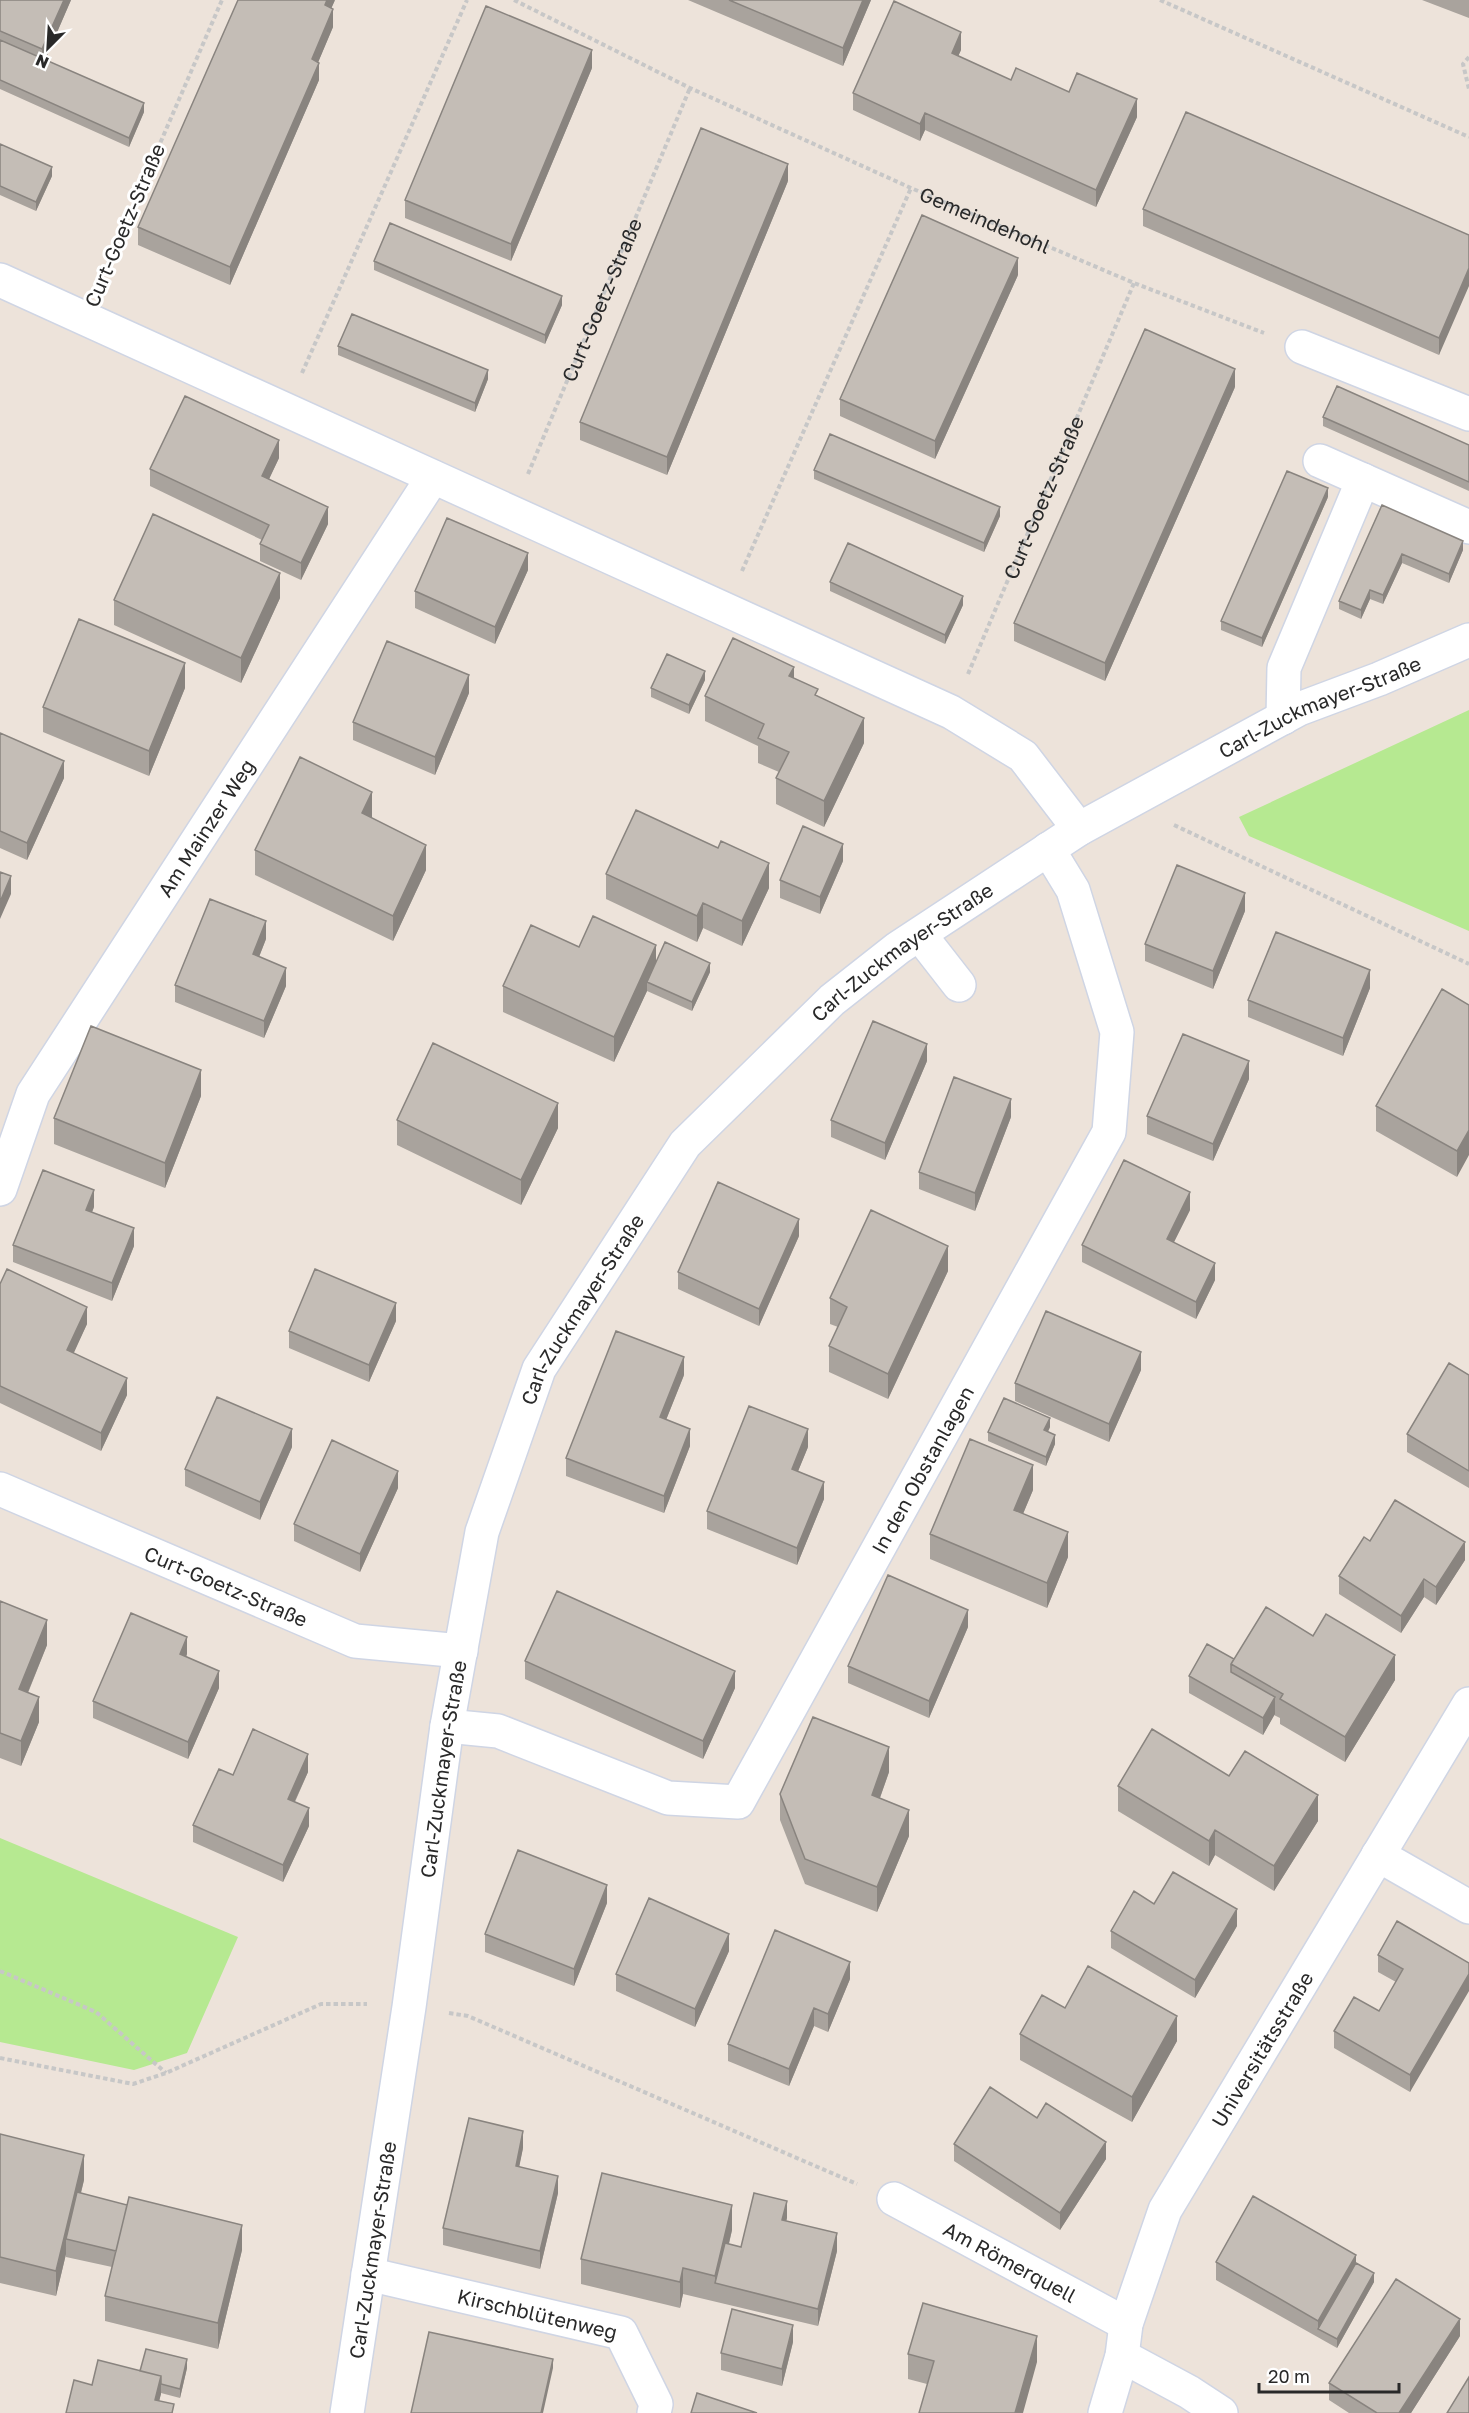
<svg xmlns="http://www.w3.org/2000/svg" width="1469" height="2413" font-family="'Golos Text',sans-serif">
<style>
.green{fill:#b6e991}
.lines{fill:none;stroke-linecap:round;stroke-linejoin:round}
.minor-casing{stroke:#cfd5e4;stroke-width:36}
.path{stroke:#c7c7c7;stroke-width:4;stroke-dasharray:4.5 3;stroke-linecap:butt}
.minor{stroke:#fff;stroke-width:33}
.wall{fill:#a9a39d}
.shaded-wall{fill:#89847f}
.building{fill:#c4bdb6;stroke:#89847f;stroke-width:1.5}
.labels{text-anchor:middle;dominant-baseline:central;stroke-width:6;stroke-linejoin:round;paint-order:stroke}
.street-label{font-size:20px;fill:#292929;stroke:#fff}
</style>
<rect width="100%" height="100%" fill="#ede3da"/>
<path class="green" d="M1469 710V931L1249 836 1239 817Z
M0 1838 238 1937 187 2053 134 2070 0 2042Z"/>
<g class="lines">
<g class="minor-casing">
<g id="minor">
<path d="M0 280 951 712 1023 756 1079 829"/>
<path d="M1302 347 1469 414"/>
<path d="M1320 461 1469 527"/>
<path d="M1283 718 1284 668 1363 480"/>
<path d="M920 935 959 985"/>
<path id="s4" d="M0 1189 33 1094 433 477"/>
<path id="s5" d="M0 1489 355 1641 461 1651"/>
<path id="s6" d="M447 1726 498 1731 668 1798 738 1802 1109 1132 1117 1032 1073 890 1048 849"/>
<path d="M1378 1855 1469 1907"/>
<path id="s7" d="M894 2199 1126 2324"/>
<path id="s8" d="M368 2274 621 2333 656 2404 654 2413"/>
<path d="M1122 2356 1189 2392 1221 2413"/>
<path id="s9" d="M347 2413 409 2007 447 1726 482 1532 539 1369 685 1144 832 1000 898 948 1079 829 1299 709 1379 679 1469 640"/>
<path id="s10" d="M1105 2413 1122 2356 1126 2324 1165 2210 1469 1704"/>
</g>
</g>
<g class="path">
<path id="s1" d="M514 0 690 88 911 188 1134 283 1264 333"/>
<path d="M1160 0 1469 137"/>
<path d="M1469 57 1463 64 1469 89"/>
<path d="M101 280 222 0"/>
<path d="M302 373 467 0"/>
<path id="s2" d="M528 474 690 88"/>
<path d="M742 571 911 188"/>
<path id="s3" d="M968 674 1134 283"/>
<path d="M1174 825 1469 964"/>
<path d="M0 1971 96 2012 166 2073"/>
<path d="M449 2013 468 2016 857 2184"/>
<path d="M0 2058 133 2084 166 2073 321 2004H367"/>
</g>
<use href="#minor" class="minor"/>
</g>
<path class="wall" d="M0 0H71L45 60 144 112 129 147 0 89Z
M335 0 331 8 333 27 318 62 319 80 230 285 138 245V227Z
M688 0H871L843 66Z
M1422 0H1469V18Z
M961 50 958 56 1011 80 1069 92 1137 117 1096 207 925 130 920 141 853 110V93Z
M592 68 511 261 405 218V200Z
M0 144 52 176 36 211 0 195Z
M788 181 667 475 580 440V422Z
M1143 209 1469 235 1439 355 1143 226Z
M374 261 562 305 545 344 374 270Z
M1018 275 935 459 840 416V399Z
M338 346 488 379 475 412 338 355Z
M1235 387 1105 681 1014 641V623Z
M1323 417 1469 445V491L1323 426Z
M279 458 269 479 328 524 301 580 260 561V544L262 540 150 486V469Z
M814 470 1000 516 984 552 814 479Z
M1328 497 1262 647 1221 630V621Z
M1382 505 1463 550 1449 583 1402 563 1383 604 1370 599 1361 619 1339 609V601Z
M528 570 495 644 415 608V591Z
M830 582 963 605 945 644 830 591Z
M280 598 241 683 114 625V600Z
M794 678 818 696 864 743 824 827 776 804V778L779 772 758 763V746L705 721V696Z
M705 680 689 714 651 697V688Z
M185 688 149 776 43 732V707Z
M469 693 435 775 353 740V722Z
M0 733 64 778 27 860 0 848Z
M372 817V818L426 870 393 941 255 875V850Z
M843 861 820 914 780 898V880Z
M606 874 769 888 742 946 703 928 697 942 606 899Z
M1245 911 1213 989 1145 961V944Z
M266 939 259 957 286 986 264 1038 175 1002V985Z
M579 947 656 961 710 972 692 1011 647 991 614 1062 503 1012V986Z
M1370 988 1343 1056 1248 1017V1000Z
M1469 1005 1457 1177 1376 1131V1106Z
M927 1061 885 1160 831 1137V1120Z
M1249 1079 1213 1161 1147 1134V1116Z
M201 1096 165 1188 54 1144V1118Z
M1011 1117 975 1211 919 1189V1172Z
M397 1120 558 1128 521 1205 397 1145Z
M94 1207 92 1212 134 1246 112 1301 13 1262V1245Z
M1190 1210 1174 1242 1215 1280 1196 1319 1082 1262V1245Z
M799 1236 759 1326 678 1289V1272Z
M948 1271 888 1399 829 1372V1346L838 1327 830 1324V1298Z
M0 1284 87 1324 73 1353 127 1395 101 1451 0 1403Z
M396 1321 369 1382 289 1348V1331Z
M1141 1370 1109 1442 1015 1401V1383Z
M684 1375 666 1420 690 1446 664 1513 566 1476V1458Z
M1469 1375V1488L1407 1452V1434Z
M1050 1427 1048 1432 1055 1444 1046 1466 988 1441V1432Z
M292 1447 260 1520 185 1486V1469Z
M808 1447 798 1471 824 1499 797 1565 707 1529V1511Z
M398 1488 360 1572 294 1541V1524Z
M1033 1490 1023 1514 1068 1557 1047 1608 930 1559V1534Z
M1370 1541 1465 1560 1436 1605 1424 1597 1401 1633 1339 1594V1576Z
M0 1601 47 1645 28 1693 39 1722 21 1766 0 1758Z
M968 1627 929 1718 848 1683V1666Z
M1313 1636 1395 1680 1345 1762 1280 1724V1718L1274 1715 1263 1735 1189 1693V1676L1234 1659Z
M187 1654 186 1657 219 1688 188 1759 93 1718V1701Z
M525 1661 735 1688 703 1759 525 1679Z
M308 1772 295 1802 309 1826 283 1882 193 1842V1825L233 1775Z
M889 1772 880 1798 909 1836 877 1912 805 1884 780 1820V1794Z
M1118 1786 1318 1821 1274 1891 1215 1855 1209 1866 1118 1811Z
M607 1903 574 1986 485 1952V1934Z
M1154 1904 1237 1926 1195 1998 1111 1948V1931Z
M729 1951 695 2027 616 1991V1974Z
M1378 1955 1469 1963 1410 2092 1334 2048V2031L1379 2011 1396 1982 1378 1972Z
M850 1979 828 2032 814 2026 789 2086 728 2061V2044Z
M1065 2008 1177 2041 1132 2122 1020 2060V2034Z
M1037 2118 1106 2159 1060 2230 954 2161V2144Z
M0 2134 84 2180 81 2193 242 2250 218 2349 105 2321V2296L112 2267 66 2257V2254L56 2296 0 2283Z
M523 2148 519 2166 558 2193 540 2269 443 2245V2228Z
M787 2218 786 2221 837 2251 818 2326 683 2294 680 2308 581 2284V2259L732 2230 729 2244 741 2247Z
M1216 2262 1356 2263 1374 2282 1337 2348 1216 2280Z
M1460 2336 1411 2413H1349L1329 2400V2383Z
M793 2342 782 2386 721 2370V2353Z
M908 2354 1037 2362 927 2384 908 2379Z
M187 2368 180 2398 161 2393 159 2401 174 2413 92 2385 140 2371Z"/>
<path class="shaded-wall" d="M64 0H71L42 67V49Z
M327 0H335L325 23V5Z
M863 0H871L843 66V48Z
M333 9V27L312 77V59Z
M961 32V50L952 70V53Z
M592 50V68L511 261V244Z
M319 63V80L230 285V267Z
M1137 99V117L1096 207V190Z
M144 103V112L129 147V138Z
M925 113V130L920 141V124Z
M788 164V181L667 475V457Z
M52 167V176L36 211V202Z
M1018 258V275L935 459V441Z
M1469 268V286L1439 355V338Z
M562 296V305L545 344V335Z
M1235 369V387L1105 681V663Z
M488 370V379L475 412V403Z
M279 440V458L262 494V476Z
M1328 488V497L1262 647V638Z
M328 507V524L301 580V563Z
M1000 507V516L984 552V543Z
M1463 541V550L1449 583V574Z
M528 553V570L495 644V627Z
M1402 554V563L1383 604V595Z
M280 573V598L241 683V658Z
M1370 590V599L1361 619V610Z
M963 596V605L945 644V635Z
M185 663V688L149 776V751Z
M794 667V692L789 676Z
M705 671V680L689 714V705Z
M469 675V693L435 775V757Z
M864 718V743L824 827V801Z
M64 761V778L27 860V843Z
M372 792V817L362 839V813Z
M843 844V861L820 914V897Z
M426 845V870L393 941V916Z
M769 863V888L742 946V921Z
M11 876V894L0 919V902Z
M1245 893V911L1213 989V971Z
M703 903V928L697 942V916Z
M266 921V939L253 972V954Z
M656 945V970L647 982V991L614 1062V1037Z
M710 963V972L692 1011V1002Z
M286 968V986L264 1038V1021Z
M1370 970V988L1343 1056V1038Z
M927 1044V1061L885 1160V1143Z
M1249 1061V1079L1213 1161V1144Z
M201 1070V1096L165 1188V1163Z
M1011 1099V1117L975 1211V1193Z
M558 1103V1128L521 1205V1180Z
M1469 1130V1155L1457 1177V1151Z
M94 1190V1207L86 1227V1210Z
M1190 1192V1210L1167 1256V1239Z
M799 1219V1236L759 1326V1309Z
M134 1228V1246L112 1301V1283Z
M948 1246V1271L888 1399V1374Z
M1215 1263V1280L1196 1319V1302Z
M396 1303V1321L369 1382V1365Z
M87 1307V1324L67 1368V1350Z
M1141 1352V1370L1109 1442V1424Z
M684 1357V1375L660 1435V1417Z
M127 1378V1395L101 1451V1433Z
M1050 1418V1427L1044 1439V1430Z
M292 1429V1447L260 1520V1502Z
M690 1429V1446L664 1513V1496Z
M808 1429V1447L792 1486V1469Z
M1055 1435V1444L1046 1466V1457Z
M1033 1465V1490L1014 1535V1510Z
M398 1471V1488L360 1572V1554Z
M824 1482V1499L797 1565V1548Z
M1068 1532V1557L1047 1608V1583Z
M1465 1542V1560L1436 1605V1587Z
M1424 1579V1597L1401 1633V1616Z
M968 1610V1627L929 1718V1701Z
M47 1620V1645L19 1714V1689Z
M187 1637V1654L180 1672V1654Z
M1395 1655V1680L1345 1762V1737Z
M219 1671V1688L188 1759V1742Z
M735 1671V1688L703 1759V1741Z
M39 1697V1722L21 1766V1741Z
M1275 1697V1714L1263 1735V1718Z
M889 1747V1772L872 1820V1795Z
M308 1754V1772L288 1816V1799Z
M1318 1795V1821L1274 1891V1866Z
M309 1808V1826L283 1882V1865Z
M909 1810V1836L877 1912V1887Z
M1215 1830V1855L1209 1866V1841Z
M607 1885V1903L574 1986V1969Z
M1237 1909V1926L1195 1998V1980Z
M729 1934V1951L695 2027V2009Z
M850 1962V1979L828 2032V2014Z
M1469 1974V1991L1410 2092V2075Z
M814 2008V2026L789 2086V2069Z
M1177 2016V2041L1132 2122V2097Z
M523 2131V2148L516 2183V2166Z
M1106 2142V2159L1060 2230V2213Z
M84 2155V2180L69 2240 66 2239V2254L56 2296V2271Z
M558 2176V2193L540 2269V2251Z
M787 2201V2218L782 2238V2220Z
M732 2205V2230L719 2284 715 2283V2276Z
M242 2225V2250L218 2349V2323Z
M837 2233V2251L818 2326V2309Z
M1356 2255V2272L1318 2329V2321Z
M683 2268V2294L680 2308V2282Z
M1374 2273V2282L1337 2348V2339Z
M1460 2319V2336L1411 2413H1399Z
M793 2325V2342L782 2386V2369Z
M1037 2336V2362L1023 2413H1015Z
M187 2359V2368L180 2398V2389Z
M553 2359V2368L543 2413H541Z
M161 2376V2394L156 2413 155 2400Z"/>
<path class="building" d="M0 0H64L42 49 0 31Z
M238 0H327L325 5 333 9 312 59 319 63 230 267 138 227Z
M729 0H863L843 48Z
M894 1 961 32 952 53 1011 80 1016 68 1069 92 1077 73 1137 99 1096 190 925 113 920 124 853 93Z
M486 6 592 50 511 244 405 200Z
M0 40 144 103 129 138 0 80Z
M1186 112 1469 235V268L1439 338 1143 209Z
M701 128 788 164 667 457 580 422Z
M0 144 52 167 36 202 0 186Z
M922 215 1018 258 935 441 840 399Z
M390 223 562 296 545 335 374 261Z
M352 314 488 370 475 403 338 346Z
M1145 329 1235 369 1105 663 1014 623Z
M1337 386 1469 445V482L1323 417Z
M185 396 279 440 262 476 328 507 301 563 260 544 269 525 150 469Z
M830 434 1000 507 984 543 814 470Z
M1287 471 1328 488 1262 638 1221 621Z
M1382 505 1463 541 1449 574 1402 554 1383 595 1370 590 1361 610 1339 601Z
M153 514 280 573 241 658 114 600Z
M447 518 528 553 495 627 415 591Z
M848 543 963 596 945 635 830 582Z
M79 619 185 663 149 751 43 707Z
M733 638 794 667 789 676 818 689 815 695 864 718 824 801 776 778 789 752 758 738 764 724 705 696Z
M387 641 469 675 435 757 353 722Z
M667 654 705 671 689 705 651 688Z
M0 733 64 761 27 843 0 831Z
M300 757 372 792 362 813 426 845 393 916 255 850Z
M636 810 718 848 721 841 769 863 742 921 703 903 697 916 606 874Z
M803 826 843 844 820 897 780 880Z
M1177 865 1245 893 1213 971 1145 944Z
M0 872 11 876 0 902Z
M210 899 266 921 253 954 286 968 264 1021 175 985Z
M593 916 656 945 614 1037 503 986 531 925 579 947Z
M1276 932 1370 970 1343 1038 1248 1000Z
M665 942 710 963 692 1002 647 982Z
M1442 989 1469 1005V1130L1457 1151 1376 1106Z
M873 1021 927 1044 885 1143 831 1120Z
M91 1026 201 1070 165 1163 54 1118Z
M1183 1034 1249 1061 1213 1144 1147 1116Z
M433 1043 558 1103 521 1180 397 1120Z
M954 1077 1011 1099 975 1193 919 1172Z
M1124 1160 1190 1192 1167 1239 1215 1263 1196 1302 1082 1245Z
M43 1170 94 1190 86 1210 134 1228 112 1283 13 1245Z
M718 1182 799 1219 759 1309 678 1272Z
M871 1210 948 1246 888 1374 829 1346 847 1307 830 1298Z
M7 1269 87 1307 67 1350 127 1378 101 1433 0 1386V1284Z
M315 1269 396 1303 369 1365 289 1331Z
M1046 1311 1141 1352 1109 1424 1015 1383Z
M616 1331 684 1357 660 1417 690 1429 664 1496 566 1458Z
M1449 1363 1469 1375V1471L1407 1434Z
M217 1397 292 1429 260 1502 185 1469Z
M1004 1398 1050 1418 1044 1430 1055 1435 1046 1457 988 1432Z
M749 1406 808 1429 792 1469 824 1482 797 1548 707 1511Z
M970 1439 1033 1465 1014 1510 1068 1532 1047 1583 930 1534Z
M332 1440 398 1471 360 1554 294 1524Z
M1395 1500 1465 1542 1436 1587 1424 1579 1401 1616 1339 1576 1364 1537 1370 1541Z
M888 1575 968 1610 929 1701 848 1666Z
M557 1591 735 1671 703 1741 525 1661Z
M0 1601 47 1620 19 1689 39 1697 21 1741 0 1733Z
M1266 1607 1313 1636 1326 1614 1395 1655 1345 1737 1280 1699 1283 1694 1231 1664Z
M131 1613 187 1637 180 1654 219 1671 188 1742 93 1701Z
M1207 1644 1234 1659 1231 1664V1672L1275 1697 1263 1718 1189 1676Z
M813 1717 889 1747 872 1795 909 1810 877 1887 805 1859 780 1794Z
M253 1729 308 1754 288 1799 309 1808 283 1865 193 1825 219 1769 233 1775Z
M1152 1729 1229 1776 1245 1751 1318 1795 1274 1866 1215 1830 1209 1841 1118 1786Z
M518 1850 607 1885 574 1969 485 1934Z
M1173 1872 1237 1909 1195 1980 1111 1931 1134 1891 1154 1904Z
M649 1898 729 1934 695 2009 616 1974Z
M1397 1921 1469 1963V1974L1410 2075 1334 2031 1354 1997 1379 2011 1403 1969 1378 1955Z
M775 1930 850 1962 828 2014 814 2008 789 2069 728 2044Z
M1088 1966 1177 2016 1132 2097 1020 2034 1042 1995 1065 2008Z
M990 2087 1037 2118 1046 2103 1106 2142 1060 2213 954 2144Z
M469 2118 523 2131 516 2166 558 2176 540 2251 443 2228Z
M0 2134 84 2155 56 2271 0 2257Z
M602 2173 732 2205 715 2276 683 2268 680 2282 581 2259Z
M77 2192 127 2205 116 2251 66 2239Z
M754 2193 787 2201 782 2220 837 2233 818 2309 715 2283 725 2243 741 2247Z
M1253 2196 1356 2255 1318 2321 1216 2262Z
M129 2197 242 2225 218 2323 105 2296Z
M1356 2263 1374 2273 1337 2339 1318 2329Z
M1396 2279 1460 2319 1399 2413H1377L1329 2383Z
M923 2303 1037 2336 1015 2413H919L934 2361 908 2354Z
M732 2309 793 2325 782 2369 721 2353Z
M429 2332 553 2359 541 2413H411Z
M146 2349 187 2359 180 2389 161 2384V2376L140 2371Z
M98 2360 161 2376 155 2400 174 2404 172 2413H66L74 2380 92 2385Z
M1469 2377V2413H1447Z
M697 2393 757 2413H691Z"/>
<g class="labels">
<g class="street-label">
<text stroke="none"><textPath href="#s1" startOffset="520">Gemeindehohl</textPath></text>
<text transform="translate(124 225) rotate(-67)">Curt-Goetz-Straße</text>
<text stroke="none"><textPath href="#s2" startOffset="189">Curt-Goetz-Straße</textPath></text>
<text stroke="none"><textPath href="#s3" startOffset="192">Curt-Goetz-Straße</textPath></text>
<text stroke="none"><textPath href="#s9" startOffset="2109">Carl-Zuckmayer-Straße</textPath></text>
<text stroke="none"><textPath href="#s4" startOffset="418">Am Mainzer Weg</textPath></text>
<text stroke="none"><textPath href="#s9" startOffset="1623">Carl-Zuckmayer-Straße</textPath></text>
<text stroke="none"><textPath href="#s9" startOffset="1137">Carl-Zuckmayer-Straße</textPath></text>
<text stroke="none"><textPath href="#s6" startOffset="684">In den Obstanlagen</textPath></text>
<text stroke="none"><textPath href="#s5" startOffset="246">Curt-Goetz-Straße</textPath></text>
<text stroke="none"><textPath href="#s9" startOffset="651">Carl-Zuckmayer-Straße</textPath></text>
<text stroke="none"><textPath href="#s10" startOffset="400">Universitätsstraße</textPath></text>
<text stroke="none"><textPath href="#s9" startOffset="165">Carl-Zuckmayer-Straße</textPath></text>
<text stroke="none"><textPath href="#s7" startOffset="132">Am Römerquell</textPath></text>
<text stroke="none"><textPath href="#s8" startOffset="174">Kirschblütenweg</textPath></text>
</g>
</g>
<g transform="translate(48 48) rotate(204)" stroke="#ffffff" stroke-width="4.5" paint-order="stroke">
<path d="M0-4.5L10 22L0 15L-10 22Z" fill="#292929"/>
<text y="-9" font-size="16" font-weight="bold" text-anchor="middle" fill="#292929">N</text>
</g>
<path d="M1259 2383v9h140v-9" fill="none" stroke="#292929" stroke-width="3"/>
<text x="1268" y="2383" font-size="18" fill="#292929" stroke="#ffffff" stroke-width="4.5" paint-order="stroke">20 m</text>
</svg>
